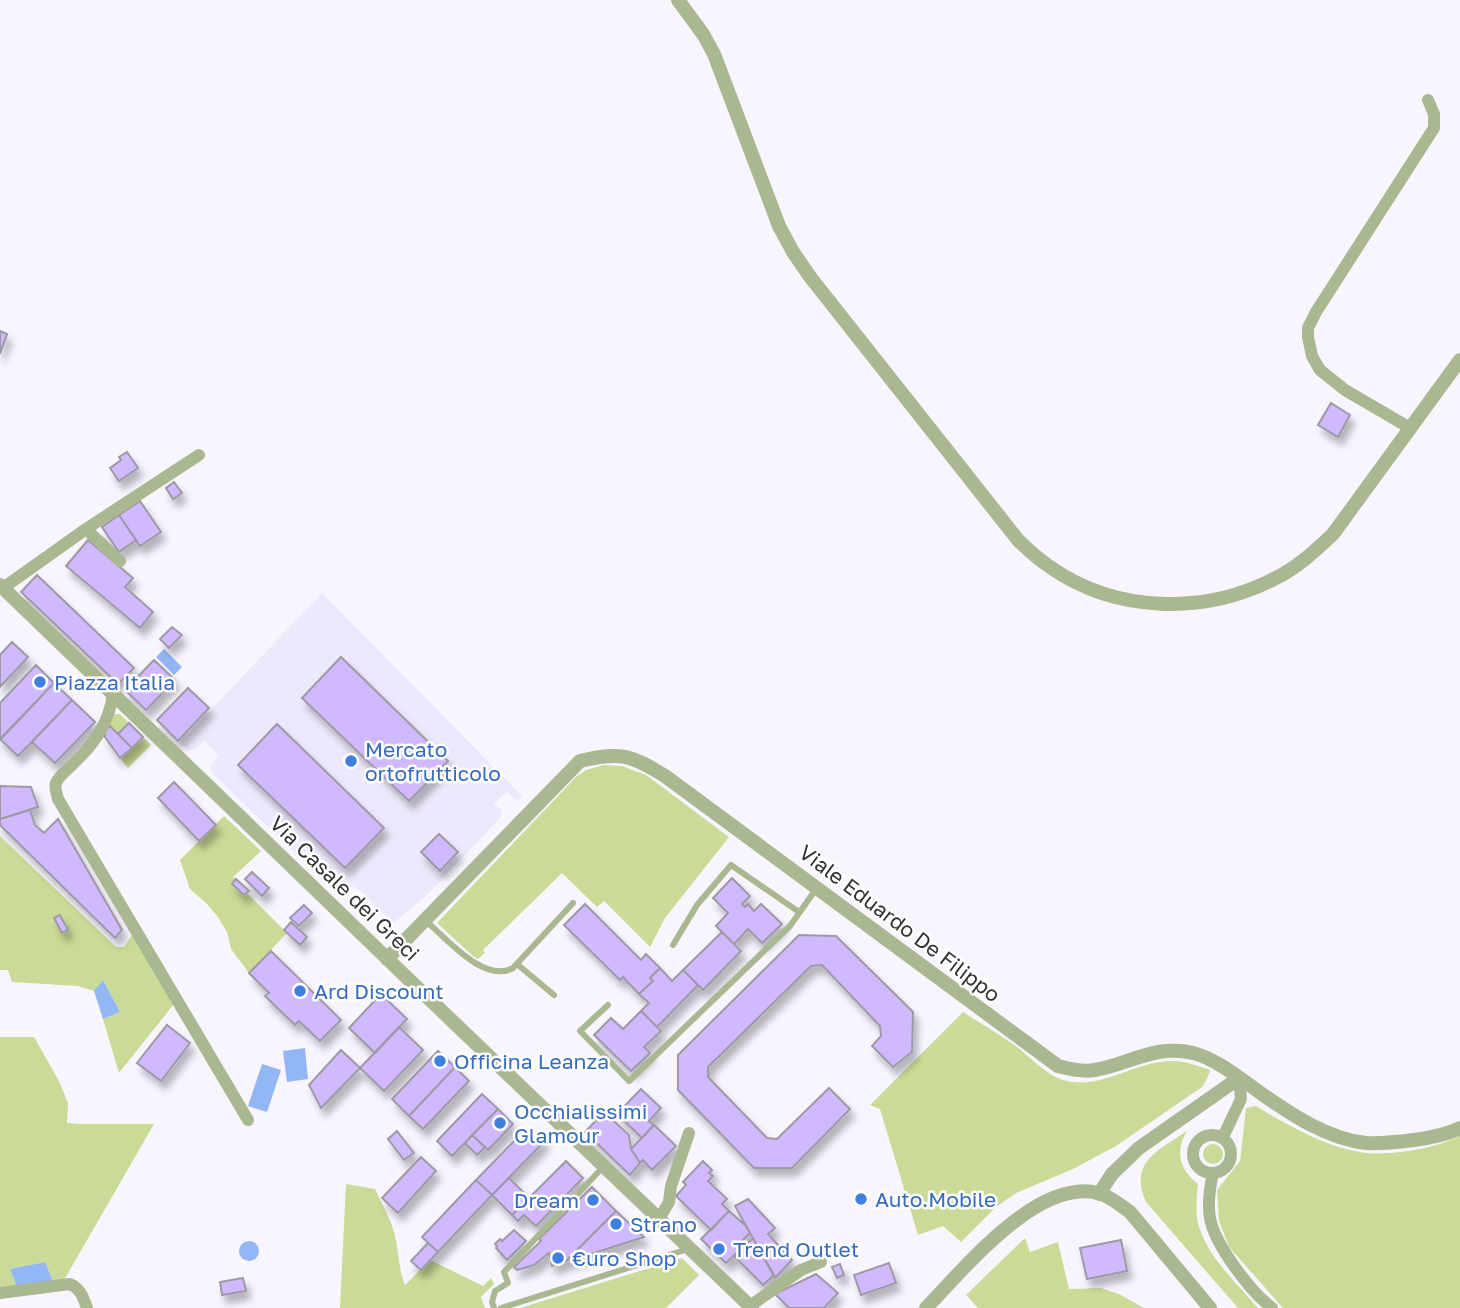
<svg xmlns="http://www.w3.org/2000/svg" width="1460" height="1308" font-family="'Golos Text',sans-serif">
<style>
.built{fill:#eee8fc}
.green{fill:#c9db96}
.water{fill:#93b6f5}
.building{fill:#d0b9fe;stroke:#9d99a5;stroke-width:2;filter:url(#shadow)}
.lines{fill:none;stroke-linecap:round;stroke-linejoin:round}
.service{stroke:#aab891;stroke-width:6}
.minor{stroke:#aab891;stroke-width:12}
.tertiary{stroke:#aab891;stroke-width:14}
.shop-dot{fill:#3f7fe0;stroke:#fff;stroke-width:2.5}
.labels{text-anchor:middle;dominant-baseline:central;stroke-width:5;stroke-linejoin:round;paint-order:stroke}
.shop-label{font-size:21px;fill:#366cbe;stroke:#fff;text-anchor:start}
.street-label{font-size:21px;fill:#333237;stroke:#fff}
</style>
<defs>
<filter id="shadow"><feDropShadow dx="4.5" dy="8" stdDeviation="3.5" flood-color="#0004"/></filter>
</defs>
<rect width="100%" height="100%" fill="#f8f5ff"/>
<path class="built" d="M322 593 522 796 519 799H515L507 792 501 797 494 804 502 811 501 817 424 898 393 923 354 885 344 895 338 894 213 774 210 768 211 765 219 757 205 741 195 749 189 751 180 742Z"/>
<path class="green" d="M116 714H120L129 723 118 734 110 726 112 716Z
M143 737 151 745 128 768 120 758Z
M604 765 622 766 646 775 729 837 665 918 650 947 604 901 597 907 562 873 483 950 485 953 478 959 473 956 437 923 577 776 586 770Z
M224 816 261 851 233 877 236 879 232 884 244 895 247 893 287 933 249 973 231 949 227 932 218 917 207 904 190 889 180 860Z
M0 836 116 947H124L132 935 174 1004 119 1073 103 1019 120 1012 103 980 94 991 78 986 12 982 8 970H0Z
M963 1012C980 1023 997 1033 1013 1044 1030 1056 1047 1077 1067 1081 1104 1089 1137 1060 1173 1061 1185 1061 1198 1066 1210 1070L1207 1079 1202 1087 1116 1146 1073 1169 1016 1193 996 1207 961 1242 943 1226 918 1235 880 1109 870 1105Z
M0 1037H34L59 1081 68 1103 67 1123 83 1124H154L64 1280 53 1281 45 1262 10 1269 17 1287 0 1290Z
M1256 1106C1285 1124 1326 1147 1360 1152 1376 1155 1392 1153 1408 1151 1427 1148 1443 1144 1460 1136V1308H1283L1229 1247 1219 1221 1217 1190 1240 1161 1246 1108Z
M1187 1131C1175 1151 1179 1170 1198 1184 1197 1197 1195 1211 1198 1223 1207 1257 1236 1282 1258 1308H1238L1146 1202C1128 1162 1159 1150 1187 1131Z
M1203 1154a10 10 0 1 1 20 0a10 10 0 1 1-20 0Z
M346 1184 375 1189C383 1206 393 1222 396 1241 399 1255 399 1271 405 1285L430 1260 483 1286 491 1278 494 1284 481 1297 485 1308H340Z
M1025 1238 1030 1252 1058 1242 1069 1289 1101 1288 1119 1294 1144 1308H978L966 1295Z
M682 1258 699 1275 666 1308H520Z"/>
<path class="water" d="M164 649 182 667 174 675 156 657Z
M103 980 120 1012 103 1019 94 991Z
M305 1048 308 1079 287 1082 283 1051Z
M262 1064 281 1070 267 1112 248 1106Z
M239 1251a10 10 0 1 1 20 0a10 10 0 1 1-20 0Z
M45 1262 53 1281 17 1287 10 1269Z"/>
<path class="building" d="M0 331 7 334 0 354Z
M1331 403 1350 415 1338 437 1318 425Z
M127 452 138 468 119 481 110 468 121 460 119 457Z
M174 482 182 493 173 499 166 488Z
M140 501 161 532 140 546 119 515Z
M119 515 136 540 119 552 102 527Z
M88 540 133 578 125 587 153 612 140 628 66 566Z
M37 575 134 668 118 684 21 592Z
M172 627 182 635 169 648 160 639Z
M12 642 28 657 0 687V655Z
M341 657 448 761 409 801 302 698Z
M154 660 175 680 146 710 125 690Z
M36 665 54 683 0 740V703Z
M54 683 72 700 18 756 0 739Z
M188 688 209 708 178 741 157 720Z
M72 700 95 722 55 763 32 742Z
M129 723 143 737 132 748 118 734Z
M277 724 384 828 345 868 238 765Z
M110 726 132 748 120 758 105 737V730Z
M174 782 216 825 199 841 158 798Z
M0 786 31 787 38 807 0 819Z
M30 810 35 825 44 833 58 819 122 930 115 938 0 825V819Z
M439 834 458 852 440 871 421 852Z
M252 872 269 888 262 896 245 879Z
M732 878 750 896 742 904 745 907 748 904 754 911 761 904 782 924 762 943 748 929 734 944 716 926 728 913 713 898Z
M236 879 249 891 244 895 232 884Z
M585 904 641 960 646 954 660 968 650 978 653 981 639 994 623 977 620 980 564 925Z
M304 905 312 913 299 926 290 918Z
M60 915 68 930 62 933 54 918Z
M291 922 307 937 300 945 284 930Z
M722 932 741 951 703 990 683 970Z
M799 935 836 936 913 1012 912 1052 893 1067 872 1046 881 1036 880 1026 822 965 811 966 708 1067V1077L767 1138 777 1139 829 1088 850 1109 792 1168H754L678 1090V1055Z
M271 951 341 1020 320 1041 299 1021 295 1025 265 996 269 993 249 973Z
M660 968 672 981 683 970 698 985 657 1027 641 1011 649 1003 639 994 653 981 650 978Z
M381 994 407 1019 375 1053 349 1028Z
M641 1011 661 1031 644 1047 650 1053 631 1071 594 1035 611 1018 623 1029Z
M167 1025 190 1043 161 1081 137 1063Z
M399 1027 423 1050 384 1091 360 1068Z
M341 1050 360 1068 321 1108 309 1085Z
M438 1051 455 1067 409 1116 392 1099Z
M455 1067 469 1081 423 1129 409 1116Z
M641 1089 661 1108 649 1121 654 1125 642 1138 617 1114Z
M482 1094 498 1109 452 1156 437 1141Z
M498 1109 513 1124 488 1150 472 1135Z
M604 1112 629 1135 631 1149 640 1163 630 1175 585 1132Z
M654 1125 676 1146 652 1170 643 1160 640 1163 631 1149Z
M397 1131 414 1153 404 1160 388 1139Z
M472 1135 485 1147 477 1155 465 1143Z
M535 1136H539L545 1141 492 1195 476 1180 516 1139 521 1144 530 1137Z
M421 1157 436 1171 398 1213 382 1198Z
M566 1161 583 1178 536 1226 524 1215 518 1221 512 1215Z
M703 1161 712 1170 709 1173 713 1176 708 1181 727 1199 722 1204 729 1211 711 1230 676 1196 686 1185 683 1182Z
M509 1178 529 1198 512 1215 492 1195Z
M476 1180 492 1195 438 1252 422 1237Z
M592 1187 616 1211 565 1262 552 1266 549 1253 534 1265 517 1270 514 1267 541 1241 539 1239Z
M748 1199 775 1228 768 1234 792 1260 775 1278 735 1206Z
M616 1211 644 1237 572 1260 570 1257Z
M729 1211 745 1225 750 1233 740 1243 744 1246 726 1263 701 1239Z
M514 1230 526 1241 507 1260 496 1248 497 1246 495 1244 500 1239 502 1241Z
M753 1238 774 1275 763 1285 734 1256Z
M1121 1240 1127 1271 1087 1279 1080 1248Z
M428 1243 438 1252 421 1270 411 1261Z
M889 1263 896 1283 861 1295 854 1275Z
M840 1264 844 1275 837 1278 832 1267Z
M816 1274 838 1293 824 1308H789L775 1294Z
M243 1278 246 1291 222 1295 220 1282Z"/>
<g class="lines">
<path class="service" d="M425 920C446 938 484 984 513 968L573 903
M673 945 697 905 731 865 799 912
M517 964 554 995
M608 1005 580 1031 629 1081 790 926 816 889
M494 1308 492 1302 495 1291 508 1283 504 1272 604 1166
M501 1308 688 1249"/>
<path class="minor" d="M1410 428 1345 390 1320 370 1312 356 1308 337V328L1316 312 1434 128V114L1428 100
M86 529 120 561
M3 588 86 529 199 455
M113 694C109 722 96 742 75 762 70 768 59 775 56 783 54 788 57 794 58 799L248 1120
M1193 1154a19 19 0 1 1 38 0a19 19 0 1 1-38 0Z
M1223 1137 1241 1099 1239 1078
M1213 1173C1210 1187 1207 1203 1210 1218 1215 1245 1250 1291 1272 1308
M659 1219 669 1202 671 1186 689 1133
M0 1293 70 1284C81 1289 83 1297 87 1308
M750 1306 801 1270 821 1262"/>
<path class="tertiary" d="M678 0 703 34 714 54 779 226 793 252 811 278 1018 540C1028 550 1038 559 1050 567 1116 613 1204 615 1274 579 1297 568 1315 551 1333 534L1460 360
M0 585 400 971 752 1308
M387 959 580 761C620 751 631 755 665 776L1058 1066C1070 1069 1082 1072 1095 1070 1130 1064 1154 1044 1193 1053 1217 1059 1242 1080 1262 1094 1292 1115 1328 1139 1366 1143 1382 1144 1398 1142 1414 1140 1429 1138 1446 1135 1460 1128
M1099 1194 1112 1174 1139 1148 1239 1078
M926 1308C964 1269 1037 1178 1098 1193 1110 1196 1120 1205 1130 1212L1210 1308"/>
</g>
<g class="shop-dot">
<circle cx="40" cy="682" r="7"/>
<circle cx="351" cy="761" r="7"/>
<circle cx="300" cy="991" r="7"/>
<circle cx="440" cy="1061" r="7"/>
<circle cx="500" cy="1123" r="7"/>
<circle cx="861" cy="1199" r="7"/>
<circle cx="593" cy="1200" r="7"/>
<circle cx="616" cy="1224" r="7"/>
<circle cx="719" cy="1249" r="7"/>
<circle cx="558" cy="1258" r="7"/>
</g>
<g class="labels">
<g class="shop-label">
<text x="54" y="682">Piazza Italia</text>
<text x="365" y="749">Mercato<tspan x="365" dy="24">ortofrutticolo</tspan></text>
<text x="314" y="991">Ard Discount</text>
<text x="454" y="1061">Officina Leanza</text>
<text x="514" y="1111">Occhialissimi<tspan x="514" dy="24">Glamour</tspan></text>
<text x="875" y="1199">Auto.Mobile</text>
<text x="579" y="1200" text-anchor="end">Dream</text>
<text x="630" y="1224">Strano</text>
<text x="733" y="1249">Trend Outlet</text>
<text x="572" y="1258">€uro Shop</text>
</g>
<g class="street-label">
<text transform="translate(345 888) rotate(44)">Via Casale dei Greci</text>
<text transform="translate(900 923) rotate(37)">Viale Eduardo De Filippo</text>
</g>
</g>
</svg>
